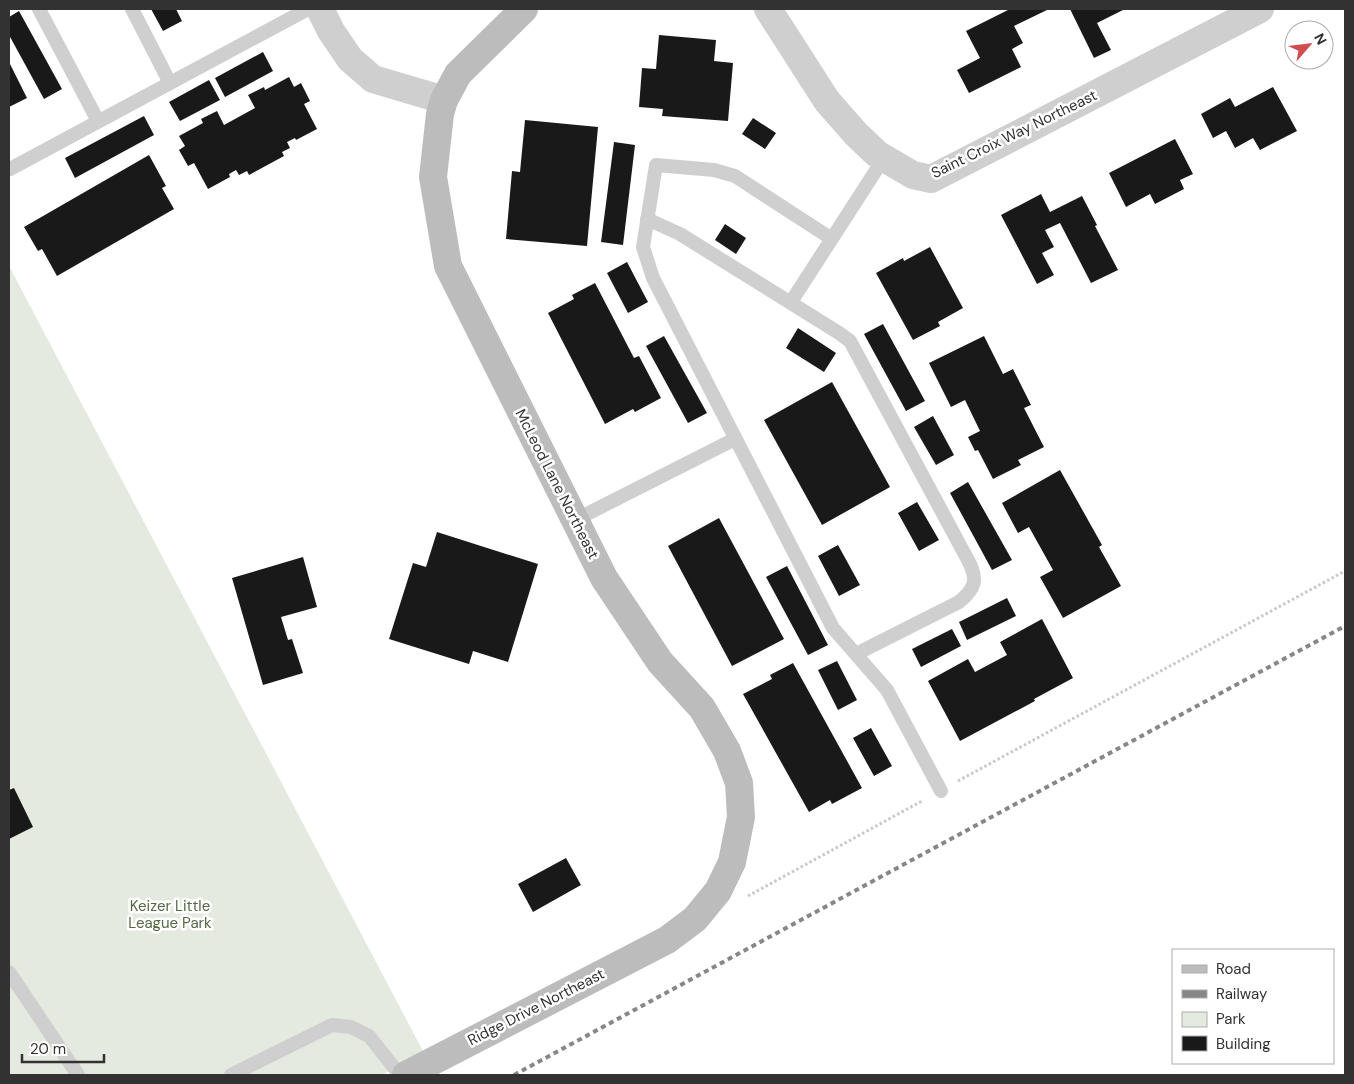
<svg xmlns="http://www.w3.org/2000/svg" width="1354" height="1084" font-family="'DM Sans',sans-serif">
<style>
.green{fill:#e4eadf}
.building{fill:#191919}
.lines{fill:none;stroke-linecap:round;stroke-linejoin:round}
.path{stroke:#c9c9c9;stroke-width:3;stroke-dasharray:2.5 2.5;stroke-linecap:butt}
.lane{stroke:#cfcfcf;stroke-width:14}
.street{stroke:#cfcfcf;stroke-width:28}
.secondary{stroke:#bcbcbc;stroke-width:28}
.rail{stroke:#878787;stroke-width:4;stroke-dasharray:5 4;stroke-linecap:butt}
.labels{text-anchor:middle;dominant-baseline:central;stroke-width:5;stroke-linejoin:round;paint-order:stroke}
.street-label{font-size:15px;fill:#323232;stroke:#fff}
.park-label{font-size:15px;fill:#536944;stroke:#fff}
</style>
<rect width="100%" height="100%" fill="#fff"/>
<path class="green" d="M9 266 424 1053 382 1075H9Z"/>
<path class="building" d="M151 9H176L182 21 163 31Z
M1010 9H1049L1014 26 1023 43 1012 49 1021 67 969 93 957 70 980 58 966 31Z
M1070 9H1125L1097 23 1111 50 1094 58Z
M19 11 62 89 44 99 9 35V17Z
M659 35 716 40 714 61 733 63 728 121 662 116 663 109 639 107 642 68 656 69Z
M263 52 273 71 225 97 215 78Z
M9 62 27 98 9 107Z
M289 77 294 87 301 83 310 101 304 104 317 129 296 140 295 138 287 142 290 148 282 152 284 156 249 175 247 171 239 175 236 170 229 174 230 177 208 189 194 163 188 166 179 150 185 146 179 136 203 123 201 119 217 111 224 125 255 108 248 95 264 87 265 90Z
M209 80 220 100 180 121 169 102Z
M1273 87 1297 131 1260 150 1253 138 1235 148 1226 131 1213 138 1201 114 1230 98 1235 107Z
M144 116 154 135 75 178 65 158Z
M753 118 776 133 765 149 742 134Z
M525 120 598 127 587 246 506 239 512 171 520 172Z
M1175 139 1193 174 1180 180 1184 189 1155 204 1150 194 1126 207 1109 173Z
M614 142 635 145 623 245 601 242Z
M149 155 166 186 162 188 174 209 57 276 42 249 38 251 24 227Z
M1041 194 1050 212 1082 196 1097 225 1095 226 1118 270 1091 283 1060 223 1045 230 1054 247 1042 253 1054 275 1037 284 1001 215Z
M725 224 746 238 736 254 715 240Z
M930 247 963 308 938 322 940 326 913 340 876 273 903 258 904 261Z
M627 262 648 302 628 313 607 273Z
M595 283 634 358 639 356 661 398 635 412 633 409 605 424 548 313 574 299 572 295Z
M883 324 925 401 906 411 864 334Z
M798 328 836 353 824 372 786 348Z
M664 336 707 413 688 423 646 346Z
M984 336 1003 374 1013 369 1031 405 1024 408 1044 447 1018 460 1021 465 993 479 978 450 975 451 968 437 980 431 965 400 951 407 929 363Z
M832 382 890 487 822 525 764 420Z
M933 416 954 455 936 465 914 427Z
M1060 470 1102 545 1099 547 1121 586 1063 618 1040 577 1053 570 1029 527 1018 533 1002 503Z
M968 482 1012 560 992 570 950 493Z
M917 502 939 540 919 551 898 513Z
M719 518 784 639 732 666 668 546Z
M437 532 538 564 508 662 473 651 469 664 389 639 413 563 426 567Z
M838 545 860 585 839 596 818 556Z
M303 557 317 607 281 617 288 640 292 639 303 673 263 685 232 578Z
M787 566 828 645 808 655 766 577Z
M1007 598 1016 616 967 640 959 622Z
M1042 619 1073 678 1034 699 1035 701 960 741 928 681 968 659 975 672 1007 655 1000 642Z
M952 629 961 646 921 667 912 649Z
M837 661 857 700 838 710 818 670Z
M793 663 862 788 832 804 830 800 809 812 743 694 772 679 770 675Z
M871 728 892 766 874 776 853 738Z
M14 788 33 827 9 839V790Z
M566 858 581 885 533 912 518 884Z"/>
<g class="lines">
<path class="path" d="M958 781 1345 571
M748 896 922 801"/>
<path class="lane" d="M39 9 98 121
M132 9 170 83
M10 169 308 9
M647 219 680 234 839 333 850 341 969 562C978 580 975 589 959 602L856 654
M832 239 735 176 714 170 656 165 643 247 653 278 833 628 887 690 941 791
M791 302 884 158
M575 520 735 439
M9 972 78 1075
M231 1075 332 1025 351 1027 369 1036 400 1075"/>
<path class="street" d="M320 9 331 31 350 59 373 79 444 100
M768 9 827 101 856 134 877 154 913 175 931 179 968 160 1260 9"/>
<path class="secondary" d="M406 1075 667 940 695 919 718 891 732 862 741 817 739 783 727 751 702 708 660 662 604 578 448 266 433 177 440 114 444 100 458 74 524 9"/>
<path class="rail" d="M514 1075 1345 626"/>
</g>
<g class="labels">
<g class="street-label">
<text transform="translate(1014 134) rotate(-26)">Saint Croix Way Northeast</text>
<text transform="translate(557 484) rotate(63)">McLeod Lane Northeast</text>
<text transform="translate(536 1007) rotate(-27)">Ridge Drive Northeast</text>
</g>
<g class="park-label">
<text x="170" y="906">Keizer Little<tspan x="170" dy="17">League Park</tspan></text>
</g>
</g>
<rect width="1354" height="1084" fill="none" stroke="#323232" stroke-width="20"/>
<rect x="1172" y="949" width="162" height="115" fill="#ffffff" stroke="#adadad"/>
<rect x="1182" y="965" width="25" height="8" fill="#bcbcbc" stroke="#adadad"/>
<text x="1216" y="974" font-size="15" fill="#323232">Road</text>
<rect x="1182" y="990" width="25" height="8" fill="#878787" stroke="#adadad"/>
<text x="1216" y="999" font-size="15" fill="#323232">Railway</text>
<rect x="1182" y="1012" width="25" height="15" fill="#e4eadf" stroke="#adadad"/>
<text x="1216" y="1024" font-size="15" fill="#323232">Park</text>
<rect x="1182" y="1036" width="25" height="15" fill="#191919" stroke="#adadad"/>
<text x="1216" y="1049" font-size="15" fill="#323232">Building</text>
<g transform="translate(1309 45) rotate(62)"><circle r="24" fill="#ffffff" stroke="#adadad"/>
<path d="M0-4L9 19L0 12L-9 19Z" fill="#d14c4e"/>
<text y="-8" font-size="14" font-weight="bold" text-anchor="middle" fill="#323232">N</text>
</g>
<path d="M22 1054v8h82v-8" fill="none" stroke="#323232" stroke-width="2.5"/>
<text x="30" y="1054" font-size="15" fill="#323232" stroke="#ffffff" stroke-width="4" paint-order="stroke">20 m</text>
</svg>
